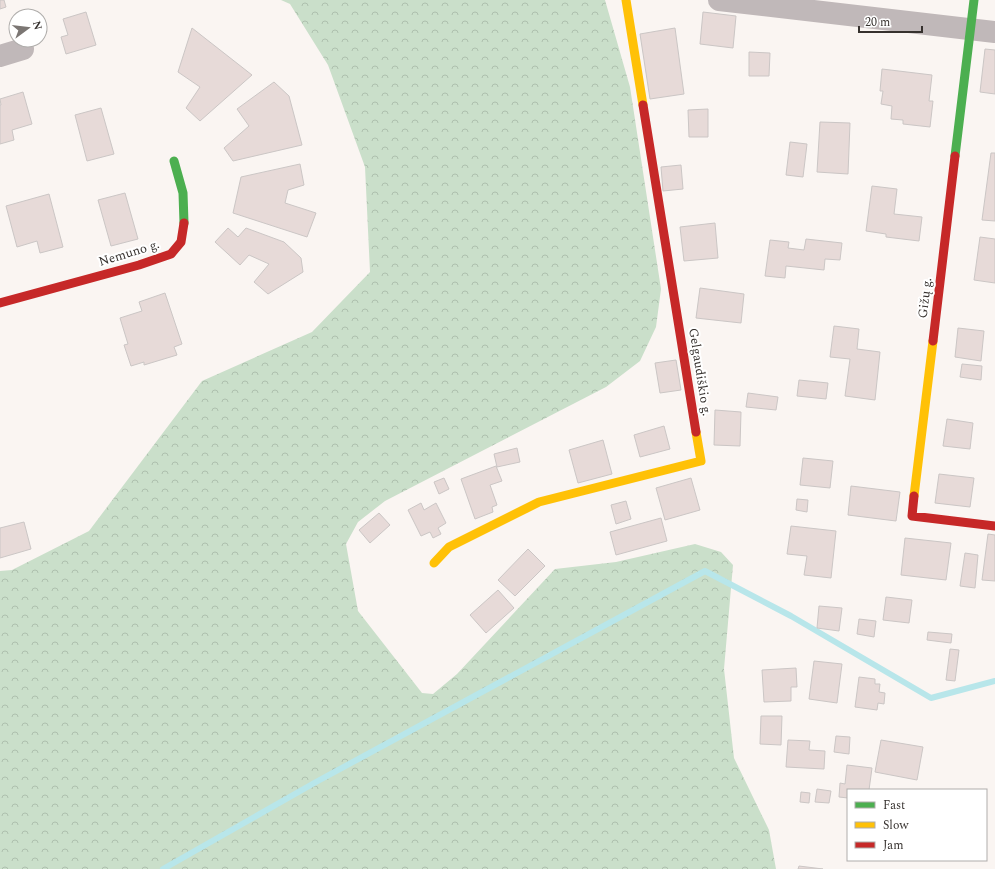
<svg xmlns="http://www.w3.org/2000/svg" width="995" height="869" font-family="Spectral,serif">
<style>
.forest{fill:url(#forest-crowns)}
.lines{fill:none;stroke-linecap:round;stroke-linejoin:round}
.stream{stroke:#b8e6ea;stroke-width:6}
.building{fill:#e7dad8;stroke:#cbc6c5}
.street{stroke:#c0b8b9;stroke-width:22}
.fast{stroke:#4caf50;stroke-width:9}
.slow{stroke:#ffc107;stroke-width:9}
.jam{stroke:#c62828;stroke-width:9}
.labels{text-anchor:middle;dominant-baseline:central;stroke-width:4;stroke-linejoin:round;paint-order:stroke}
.street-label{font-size:13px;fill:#36312e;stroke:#fff}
</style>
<defs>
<pattern id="forest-crowns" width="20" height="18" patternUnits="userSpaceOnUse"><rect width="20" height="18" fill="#cadfca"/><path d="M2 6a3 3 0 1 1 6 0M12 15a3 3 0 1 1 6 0" fill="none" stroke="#aec0ae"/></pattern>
</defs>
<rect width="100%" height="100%" fill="#faf5f2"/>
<path class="forest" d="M281 0H605L630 87 661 289 656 327 640 361 606 387 385 501 358 522 346 544 358 611 422 693 433 694 457 674 555 569 616 562 695 544 721 552 733 565 724 669 734 758 769 830 776 869H0V571L12 570 89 531 202 381 312 332 370 272 365 167 328 65 290 4Z"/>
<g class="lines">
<path class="stream" d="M163 869 316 782 705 571 791 616 931 698 995 681"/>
</g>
<path class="building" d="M0 0H4L6 7 0 9Z
M86 12 96 45 66 54 61 37 68 35 63 19Z
M703 12 736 16 733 48 700 44Z
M192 28 252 75 200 121 186 108 200 87 178 72Z
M675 28 684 94 650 99 640 34Z
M985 49 995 50V94L980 92Z
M749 52 770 53 769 76H749Z
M882 69 932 75 929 101H933L930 127 903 124V120L891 119 892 106 881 104 883 91H880Z
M274 82 289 96 302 145 233 161 224 148 249 126 237 109Z
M23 92 32 124 12 130 14 140 0 144V105H1L0 99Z
M101 108 114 154 87 161 75 115Z
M708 109V137H689L688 110Z
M820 122 850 123 848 174 817 172Z
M790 142 807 144 803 177 786 175Z
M991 153H995V221L982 220Z
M300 164 304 185 288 190 285 203 316 213 307 237 233 213 241 177Z
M681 165 683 189 663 191 661 167Z
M872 186 897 189 894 214 922 217 919 241 886 237V234L866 231Z
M125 193 138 239 111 246 98 200Z
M49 194 63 247 40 253 37 241 17 247 6 206Z
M715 223 718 258 684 261 680 227Z
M228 228 238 237 246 228 284 242 301 258 303 272 268 294 254 282 269 264 249 255 240 265 215 242Z
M980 237 995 239V283L974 280Z
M806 239 842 243 840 260 825 259 824 270 786 266 785 278 765 276 770 240 789 242 788 248 804 250Z
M700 288 744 294 741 323 696 318Z
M165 293 182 344 174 347 177 355 144 365V362L131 366 124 345 128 344 120 318 142 311 139 302Z
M834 326 859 329 857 349 880 352 875 400 845 396 850 359 830 357Z
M958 328 984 331 981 361 955 357Z
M676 360 681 390 660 393 655 363Z
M962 364 982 366 981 380 960 377Z
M799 380 828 383 826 399 797 396Z
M748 393 778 397 776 410 746 407Z
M715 410 741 412 740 446 714 445Z
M947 419 973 423 970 449 943 446Z
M664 426 670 449 640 457 634 435Z
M603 440 612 474 578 483 569 450Z
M517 448 520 462 497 467 494 454Z
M803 458 833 461 830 488 800 485Z
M496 466 502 481 490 485 497 505 492 507 493 512 475 519 461 479Z
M939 474 974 478 970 507 935 503Z
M444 478 449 489 439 494 434 482Z
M691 478 700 510 665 520 656 488Z
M851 486 900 492 896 521 848 515Z
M797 499 808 500 807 512 796 510Z
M626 501 631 519 616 524 611 505Z
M421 503 424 510 436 503 446 523 438 528 441 534 433 538 430 532 421 536 408 510Z
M379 513 390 525 370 543 359 530Z
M661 518 667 541 616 555 610 532Z
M24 522 31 549 0 558V528Z
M791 526 836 531 831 578 804 575 807 556 787 554Z
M988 534 995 535V581L982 580Z
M905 538 951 543 946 580 901 575Z
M528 549 545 566 515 596 498 580Z
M965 553 978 555 975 588 960 586Z
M498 590 514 608 486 633 470 615Z
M886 597 912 600 909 623 883 620Z
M819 606 842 608 839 631 817 628Z
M859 619 876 621 874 637 857 634Z
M928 632 952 634 951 643 927 640Z
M950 649 959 650 955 681 946 680Z
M814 661 842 664 837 703 809 699Z
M796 668 797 687H791V701L764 702 762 670Z
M859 677 875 679V684H880L879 692 885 693 884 704 878 703 877 710 855 707Z
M761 716H782L781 745 760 744Z
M836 736 850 737 849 754 834 752Z
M788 740 810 741 809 750 825 751 824 769 786 767Z
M881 740 923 747 917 780 875 772Z
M847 765 872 768 869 790H848V798L839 797 840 783 845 784Z
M817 789 831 791 829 803 815 802Z
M801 792 810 793 809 803 800 802Z
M799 866 823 869H798Z"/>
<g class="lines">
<path class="street" d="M719 0 995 32
M0 56 23 49"/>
<path class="fast" d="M955 156 974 0
M174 161 183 193 184 223"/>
<path class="slow" d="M626 0 643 105
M914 496 933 341
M434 563 449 547 539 502 701 461 696 432"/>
<path class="jam" d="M643 105 696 432
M0 303 139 265 171 254 181 242 184 223
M933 341 955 156
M914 496 912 516 995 526"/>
</g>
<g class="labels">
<g class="street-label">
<text transform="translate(129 253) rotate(-17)">Nemuno g.</text>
<text transform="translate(925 298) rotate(-83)">Gižų g.</text>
<text transform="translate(700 372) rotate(81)">Gelgaudiškio g.</text>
</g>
</g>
<rect x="847" y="789" width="140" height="72" fill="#ffffff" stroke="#afadab"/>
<rect x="855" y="802" width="20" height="6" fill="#4caf50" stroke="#afadab"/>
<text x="883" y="809" font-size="12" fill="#36312e">Fast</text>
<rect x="855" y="822" width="20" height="6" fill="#ffc107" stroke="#afadab"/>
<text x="883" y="829" font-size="12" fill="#36312e">Slow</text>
<rect x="855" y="842" width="20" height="6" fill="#c62828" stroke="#afadab"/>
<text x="883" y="849" font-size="12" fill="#36312e">Jam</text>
<g transform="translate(28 28) rotate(75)"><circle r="19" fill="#ffffff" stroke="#afadab"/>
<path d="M0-3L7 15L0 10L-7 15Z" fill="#7b7673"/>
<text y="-6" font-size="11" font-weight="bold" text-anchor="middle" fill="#36312e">N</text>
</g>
<path d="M859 26v6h63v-6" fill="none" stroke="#36312e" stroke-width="2"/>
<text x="865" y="26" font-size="12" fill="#36312e" stroke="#ffffff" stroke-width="3" paint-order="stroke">20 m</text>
</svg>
